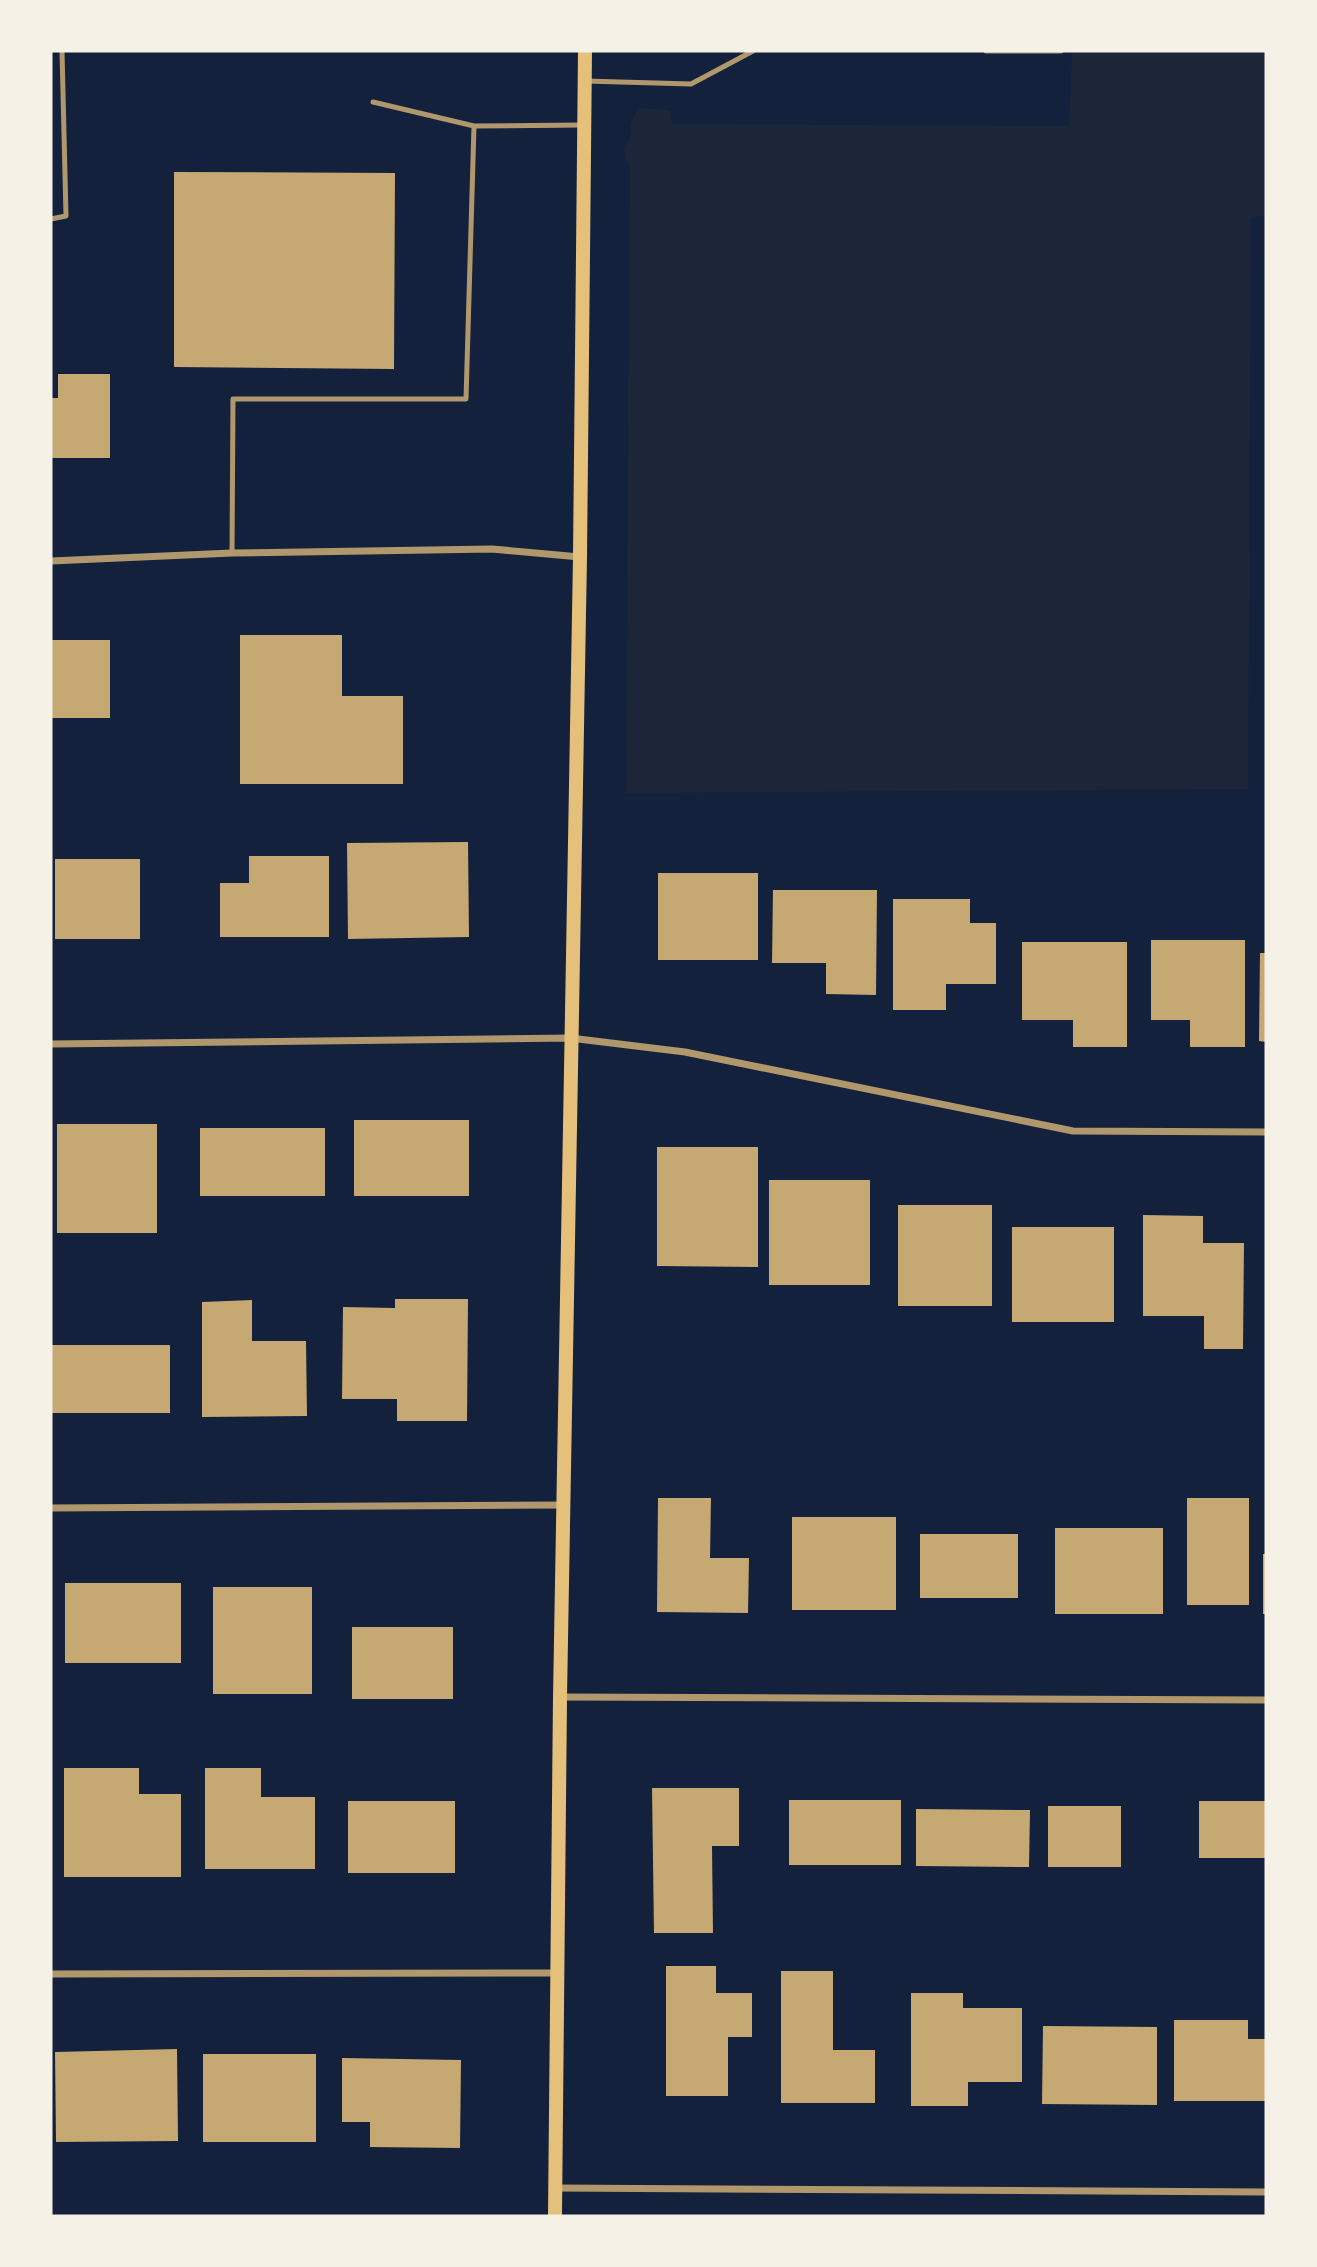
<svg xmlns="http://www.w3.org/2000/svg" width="1317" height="2267" font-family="Karla,sans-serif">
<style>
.green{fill:#1d2539}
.building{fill:#c6a872}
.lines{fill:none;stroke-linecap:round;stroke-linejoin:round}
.service{stroke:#b1986c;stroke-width:5}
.minor{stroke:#b1986c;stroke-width:7}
.secondary{stroke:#e5c07b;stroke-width:14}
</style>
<rect width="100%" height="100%" fill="#14213d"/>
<path class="green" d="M1072 51H1266V216L1251 217 1248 789 626 793 630 167 625 158 624 147 630 139 631 123 638 108 671 110 672 124 1069 126Z"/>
<path class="building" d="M174 172 395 173 394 369 174 367Z
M58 374H110V458H51V398H58Z
M240 635H342V696H403V784H240Z
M51 640H110V718H51Z
M468 842 469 937 348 939 347 843Z
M249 856H329V937H220V883H249Z
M55 859H140V939H55Z
M658 873H758V960H658Z
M773 890H877L876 995 826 994V963H772Z
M893 899H970V923H996V984H946V1010H893Z
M1151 940H1245V1047H1190V1020H1151Z
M1022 942H1127V1047H1073V1020H1022Z
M1260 953H1266V1042L1259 1041Z
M354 1120H469V1196H354Z
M57 1124H157V1233H57Z
M200 1128H325V1196H200Z
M657 1147H758V1267L657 1266Z
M769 1180H870V1285H769Z
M898 1205H992V1306H898Z
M1143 1215 1203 1216V1243H1244L1243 1349H1204V1316H1143Z
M1012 1227H1114V1322H1012Z
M395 1299H468L467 1421H397V1399H342L343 1307 395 1308Z
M252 1300V1341H306L307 1416 202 1417V1302Z
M51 1345H170V1413H51Z
M658 1498H711L710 1558H749L748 1613 657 1612Z
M1187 1498H1249V1605H1187Z
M792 1517H896V1610H792Z
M1055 1528H1163V1614H1055Z
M920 1534H1018V1598H920Z
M1263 1554H1266V1614H1263Z
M65 1583H181V1663H65Z
M213 1587H312V1694H213Z
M352 1627H453V1699H352Z
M64 1768H139V1794H181V1877H64Z
M205 1768H261V1797H315V1869H205Z
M652 1788H739V1846H712L713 1933H654Z
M789 1800H901V1865H789Z
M348 1801H455V1873H348Z
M1199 1801H1266V1858H1199Z
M1048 1806H1121V1867H1048Z
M916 1809 1030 1810 1029 1867 916 1866Z
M666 1966H716V1993H752V2037H728V2096H666Z
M781 1971H833V2050H875V2103H781Z
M911 1993H963V2008H1022V2082H968V2106H911Z
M1174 2020H1248V2039H1266V2101H1174Z
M1043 2026 1157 2027V2105L1042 2104Z
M177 2049 178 2141 56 2142 55 2052Z
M203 2054H316V2142H203Z
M342 2058 461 2060 460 2148 370 2147V2122H342Z"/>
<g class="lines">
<path class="service" d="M986 51H1061
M585 81 691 84 753 51
M373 102 474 126
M51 219 66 216 62 51
M232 553 233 399H466L474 126 583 125"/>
<path class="minor" d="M51 561 232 553 492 549 580 557
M51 1044 570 1038 685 1052 1073 1131 1266 1132
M51 1508 563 1505
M560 1697 1266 1700
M51 1974 557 1973
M555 2188 1266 2192"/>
<path class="secondary" d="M555 2216 560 1697 580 557 585 51"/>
</g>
<rect width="1317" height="2267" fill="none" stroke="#f6f1e7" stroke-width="105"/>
</svg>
